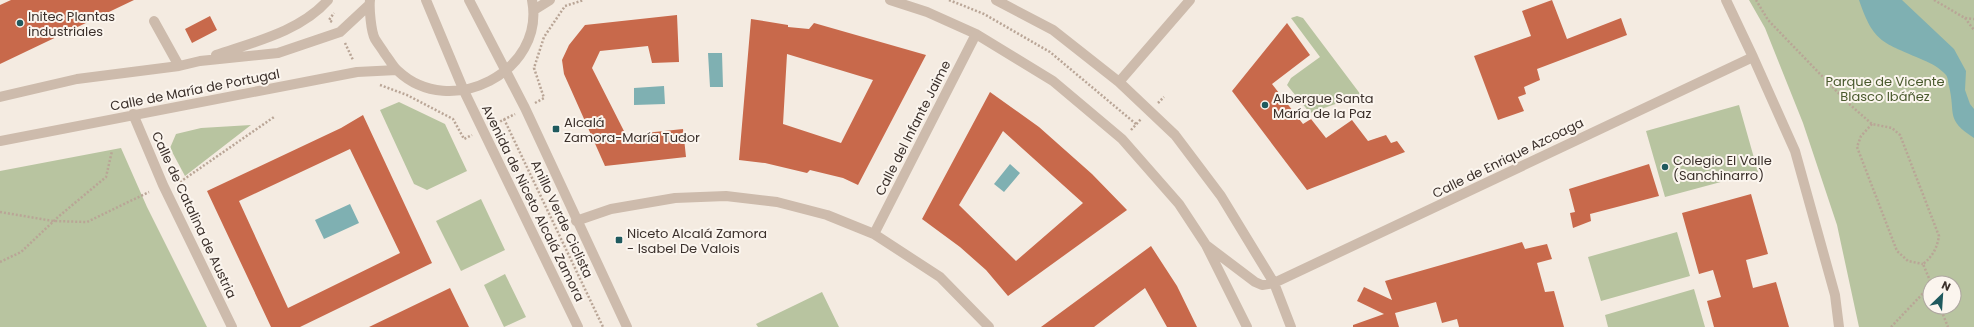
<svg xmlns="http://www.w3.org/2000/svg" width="1974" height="327" font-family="Poppins,sans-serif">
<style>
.green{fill:#b8c4a0;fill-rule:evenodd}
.water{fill:#7fb0b2}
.building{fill:#c8694b;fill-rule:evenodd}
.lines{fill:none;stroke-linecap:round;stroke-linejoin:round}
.path{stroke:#b9a596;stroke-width:2.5;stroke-dasharray:2 2;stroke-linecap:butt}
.minor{stroke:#cdbbac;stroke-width:10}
.poi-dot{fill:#1f5a5e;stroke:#fbf5ee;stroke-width:1.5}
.labels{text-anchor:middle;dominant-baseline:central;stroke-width:4;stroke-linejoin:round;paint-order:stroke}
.poi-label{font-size:13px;fill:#3b302b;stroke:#fbf5ee;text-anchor:start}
.park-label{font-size:13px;fill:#4a5a2e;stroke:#fbf5ee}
.street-label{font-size:13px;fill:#3b302b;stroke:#fbf5ee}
</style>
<rect width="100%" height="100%" fill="#f4ebe1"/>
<path class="green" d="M1749 0H1974V327H1859L1837 225 1803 123 1765 28ZM1930 283H1954V307H1930Z
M1297 16 1303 18 1361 95 1310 113 1287 85 1291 78 1320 57 1291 18Z
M399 102 445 124 467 171 427 190 414 184 380 110Z
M1739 105 1758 172 1665 197 1646 131Z
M251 125 185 176 170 148 176 134 201 128Z
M121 148 147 207 207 327H0V171Z
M481 199 505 250 461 271 436 221Z
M1677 232 1690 276 1601 301 1588 257Z
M505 274 526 317 504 327 484 285Z
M1694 289 1705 327H1608L1605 315Z
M822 292 839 327H758L756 324Z"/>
<path class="water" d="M1859 0H1902L1954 49 1966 71 1965 90 1970 104 1974 109V138C1945 119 1956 115 1949 86 1948 83 1948 77 1946 75 1940 68 1931 63 1923 60 1883 42 1874 44 1859 0Z
M708 53H722L723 87H710Z
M664 86 665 104 634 105V88Z
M1010 164 1020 173 1004 192 994 184Z
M350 204 359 223 324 239 315 220Z"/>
<path class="building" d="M11 0H134L0 64V5Z
M1552 0 1567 39 1621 18 1627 35 1537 69 1540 80 1524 87 1526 94 1518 97 1524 111 1498 120 1474 56 1531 36 1522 11Z
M677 15 679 62 652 63 648 46 600 51 592 68 626 135 683 129 686 157 605 166 564 74 562 60 569 45 585 25Z
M210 16 217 30 192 43 185 29Z
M751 19 788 25V27L809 29 814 23 926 55 858 185 843 178 810 170 807 173 765 163 739 160ZM787 54 873 80 841 143 783 124Z
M1287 23 1310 55 1272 84 1303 124 1311 119 1326 138 1352 120 1368 141 1386 135 1391 143 1397 141 1405 152 1307 190 1232 91Z
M990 92 1039 127 1092 174 1127 210 1008 296 986 270 960 247 922 219ZM1003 131 1083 203 1016 261 959 205Z
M363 115 432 263 300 327H271L207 191 341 128ZM350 149 400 253 288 308 239 201Z
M1649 164 1659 196 1590 214 1591 221 1573 228 1570 213 1575 212 1569 189Z
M1751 194 1768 254 1746 260 1753 288 1776 282 1789 327H1714L1707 301 1721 297 1713 270 1699 274 1682 213Z
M1522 242 1525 249 1547 244 1552 259 1537 263 1545 292 1554 291 1564 327H1459L1457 319 1442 323 1436 302 1395 313 1399 327H1353V325L1384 314 1357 301 1364 287 1392 300 1385 281Z
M1151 246 1177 286 1197 327H1167L1145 288 1094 327H1041Z
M450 288 469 327H369Z"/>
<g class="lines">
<path class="path" d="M949 0 984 14 1050 52 1136 124
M1756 0 1768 20 1848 103 1872 124 1892 128 1900 135 1939 236C1937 248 1933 256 1923 264L1931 283
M1934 0 1965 18 1974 19
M1965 18 1974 30
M332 22 329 20 334 13
M345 43 353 60
M380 85 407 95 453 119 464 139 472 135
M535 103 544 98 534 68 544 37 565 6 584 0
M1158 103 1164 97
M504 119 603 327
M1872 124 1861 136 1857 147 1897 251 1908 261 1923 264
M493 125 515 114
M1131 130 1141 119
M180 182 274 117
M0 212 53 221 87 222 149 192
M0 262 21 252 58 217 106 177 112 151
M1940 307 1948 327
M1891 327 1930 286"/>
<path class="minor" d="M370 0C369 8 371 32 375 39 378 44 382 49 385 54 389 59 393 67 398 71 450 120 546 72 532 0
M426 0 464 91 578 327
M469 0 525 108 627 327
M890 0 927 12 976 34 1053 81 1122 139 1179 204 1206 245 1247 327
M996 0 1053 30 1119 82 1175 135 1221 196 1274 283 1291 327
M1726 0 1753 57 1795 151 1835 295 1839 327
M534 10 550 0
M154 21 179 66
M216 55C254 42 301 31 328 0
M1119 82 1190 0
M0 97 77 79 179 66 200 61 278 53 340 32 369 5
M133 114 163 185 232 327
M0 141 357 72 397 70
M576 221 611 209 675 198 726 196 777 202 827 215 874 234 940 277 989 327
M874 234 976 34
M1206 245 1255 282 1262 285 1274 283 1753 57"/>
</g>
<g class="poi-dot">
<circle cx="20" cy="23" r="4"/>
<circle cx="1265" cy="105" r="4"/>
<rect x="552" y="125" width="8" height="8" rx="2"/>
<circle cx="1665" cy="167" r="4"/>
<rect x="615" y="236" width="8" height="8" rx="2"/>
</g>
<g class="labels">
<g class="poi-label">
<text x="28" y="16">Initec Plantas<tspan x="28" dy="15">industriales</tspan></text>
<text x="1273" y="98">Albergue Santa<tspan x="1273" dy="15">María de la Paz</tspan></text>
<text x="564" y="122">Alcalá<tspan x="564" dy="15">Zamora-María Tudor</tspan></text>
<text x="1673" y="160">Colegio El Valle<tspan x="1673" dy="15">(Sanchinarro)</tspan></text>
<text x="627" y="233">Niceto Alcalá Zamora<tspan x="627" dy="15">- Isabel De Valois</tspan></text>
</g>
<g class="park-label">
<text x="1885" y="81">Parque de Vicente<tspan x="1885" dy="15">Blasco Ibáñez</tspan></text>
</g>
<g class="street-label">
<text transform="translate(195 90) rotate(-11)">Calle de María de Portugal</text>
<text transform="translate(913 128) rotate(-63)">Calle del Infante Jaime</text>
<text transform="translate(1508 158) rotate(-26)">Calle de Enrique Azcoaga</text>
<text transform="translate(533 203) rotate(64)">Avenida de Niceto Alcalá Zamora</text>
<text transform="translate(194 215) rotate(65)">Calle de Catalina de Austria</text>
<text transform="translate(562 219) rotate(65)">Anillo Verde Ciclista</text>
</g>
</g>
<g transform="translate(1942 295) rotate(25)"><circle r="19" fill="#fbf5ee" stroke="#aea6a0"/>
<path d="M0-3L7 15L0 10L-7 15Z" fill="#1f5a5e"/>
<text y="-6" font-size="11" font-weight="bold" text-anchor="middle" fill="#3b302b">N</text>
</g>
</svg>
